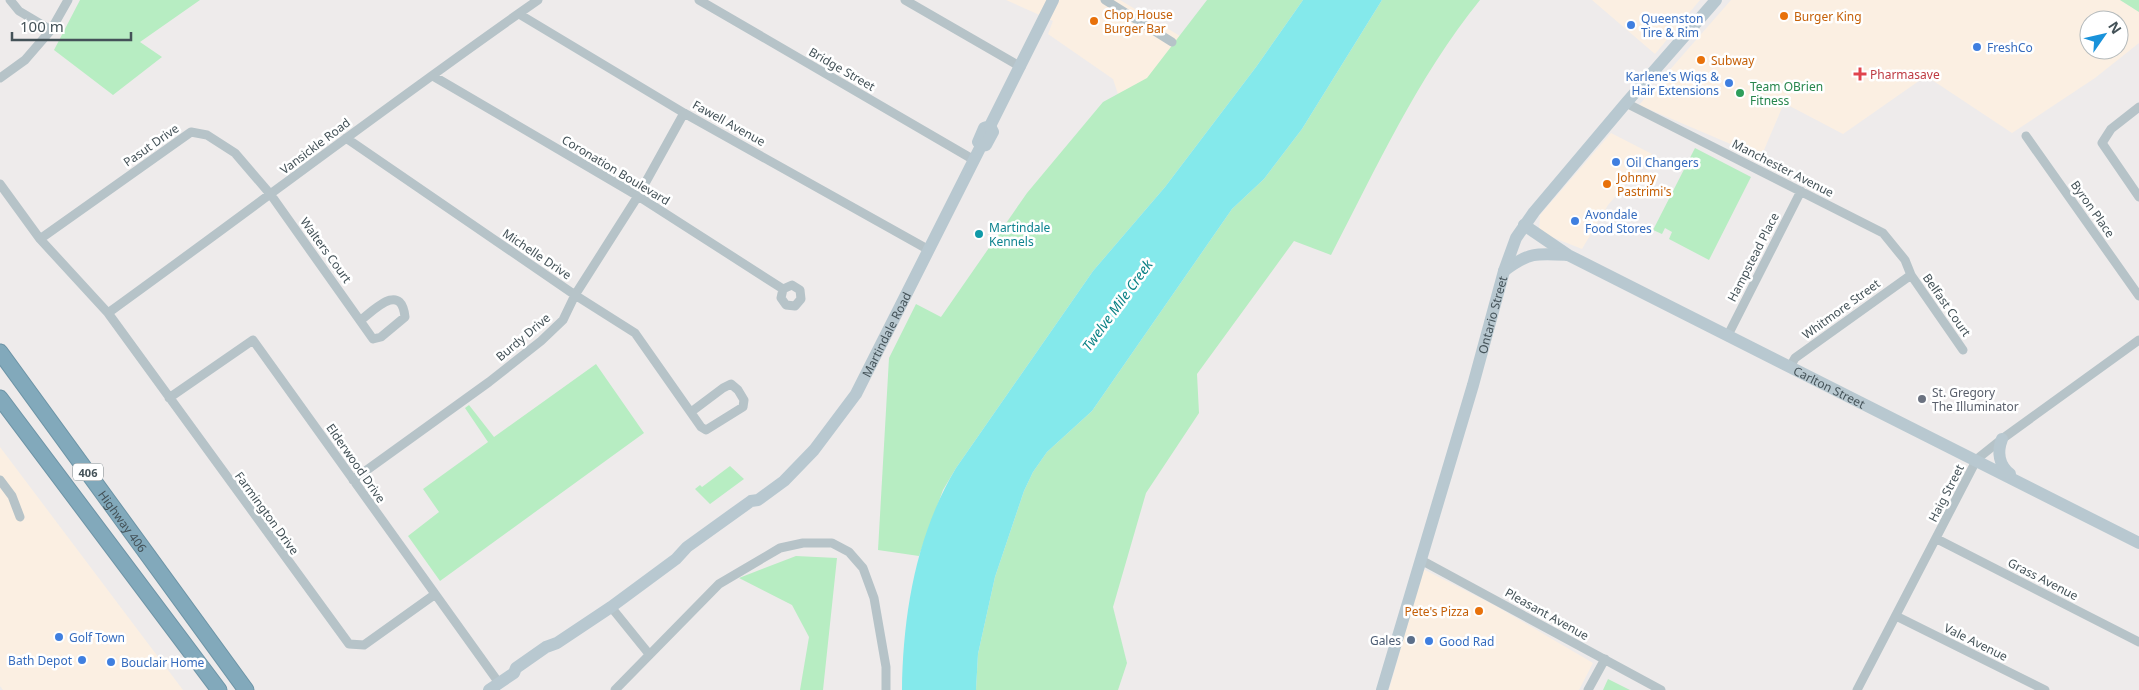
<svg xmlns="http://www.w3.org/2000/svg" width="2139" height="690" font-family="'Noto Sans',sans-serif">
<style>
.commercial{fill:#fbefe2;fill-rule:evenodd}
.green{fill:#b7edc2}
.water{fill:#84e9eb}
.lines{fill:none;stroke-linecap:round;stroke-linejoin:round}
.motorway-casing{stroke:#6d94a6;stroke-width:17}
.minor{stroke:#b6c3c8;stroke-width:9}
.secondary{stroke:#b8c8d0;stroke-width:12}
.motorway{stroke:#82a9bb;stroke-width:15}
.food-dot{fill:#e8710a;stroke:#fff;stroke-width:2}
.shop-dot{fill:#3f7fe0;stroke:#fff;stroke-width:2}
.health-dot{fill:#e0444e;stroke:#fff;stroke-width:2}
.leisure-dot{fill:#2e9e5b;stroke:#fff;stroke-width:2}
.culture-dot{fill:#0f9aa8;stroke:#fff;stroke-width:2}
.worship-dot{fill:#6b7280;stroke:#fff;stroke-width:2}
.service-dot{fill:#5c6f8a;stroke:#fff;stroke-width:2}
.labels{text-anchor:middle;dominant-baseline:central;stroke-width:5;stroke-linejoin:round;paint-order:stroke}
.shield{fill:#fff;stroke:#7c868a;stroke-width:1}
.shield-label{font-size:11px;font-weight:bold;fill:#445258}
.food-label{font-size:12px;fill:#c56008;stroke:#fff;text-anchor:start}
.shop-label{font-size:12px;fill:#366cbe;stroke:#fff;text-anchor:start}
.street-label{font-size:12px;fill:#445258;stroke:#fff}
.health-label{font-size:12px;fill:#be3a42;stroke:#fff;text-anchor:start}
.leisure-label{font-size:12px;fill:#27864d;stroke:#fff;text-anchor:start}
.culture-label{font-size:12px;fill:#0d838f;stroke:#fff;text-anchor:start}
.worship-label{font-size:12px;fill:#5b616d;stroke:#fff;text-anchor:start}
.service-label{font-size:12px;fill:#4e5e75;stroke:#fff;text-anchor:end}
.water-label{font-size:14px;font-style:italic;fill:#0d8386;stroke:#fff}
</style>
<rect width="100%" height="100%" fill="#eeebeb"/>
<path class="commercial" d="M1006 0H1120L1180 36 1147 79 1118 94 1113 79 1048 34 1053 21Z
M1592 0H1700L1655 54Z
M1731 0H2120L2139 12V43L2095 78 2012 133 1926 76 1843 134 1784 103 1761 157 1639 105ZM2089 20H2119V50H2089Z
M1611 133 1652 154 1608 205 1582 249 1539 232 1540 215Z
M0 447 183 690H3L0 686Z
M1423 569 1494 605 1593 663 1579 690H1389Z"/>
<path class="green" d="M80 0H200L140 42 162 57 113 95 54 50Z
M1207 0H1303L1256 67 1165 187 1093 271 956 468 943 490 919 556 878 550 889 358 916 304 941 317 1027 193 1103 102 1147 78Z
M1382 0H1480C1417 78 1377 167 1331 255L1294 241 1197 374 1199 413 1146 493 1113 607 1127 663 1118 690H976L978 654 995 577 1024 491 1033 472 1047 452 1092 411 1232 209 1264 179 1302 129Z
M2120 0H2139V12Z
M1695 148 1751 177 1709 260 1669 239 1672 232 1665 228 1662 234 1653 230Z
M596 364 644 433 440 581 408 536 439 512 423 489 488 442 465 408 469 405 494 437Z
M730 466 744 479 710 504 695 489 700 485 702 487Z
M796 556 837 558 823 690H800L809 637 792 605 739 578Z
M1608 679 1630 690H1603Z"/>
<path class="water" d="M1303 0H1382L1302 129 1264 179 1232 209 1092 411 1047 452 1033 472 1024 491 995 577 978 654 976 690H902C903 614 916 535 956 468L1093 271 1165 187 1256 67Z"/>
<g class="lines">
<g class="motorway-casing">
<g id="motorway">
<path id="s4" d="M0 352 246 690"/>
<path d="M0 398 219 690"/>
</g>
</g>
<path class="minor" d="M10 0 19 11 51 30
M699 0 974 160
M905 0 1021 67
M1105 0 1172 42
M519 14 684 113 929 250
M433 76 638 196 783 289
M0 78 25 60 51 30 68 0
M1626 103 1883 233 1905 260 1911 275 1963 350
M2139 107 2111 129 2102 143 2139 197
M2026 136 2139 296
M346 138 575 295 635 333 701 427 706 430 743 407 744 400 738 390 731 384 723 388 691 412
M0 184 40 239 108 313 349 644 364 645 434 595
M40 239 191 132 207 135 235 153 271 195 373 339 381 337 405 317C401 282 375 309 361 320
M792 285 800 290 801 299 795 306 786 305 781 298 783 289Z
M108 313C252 209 393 101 538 0
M1728 335 1801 191
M1790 367 1795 358 1911 275
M169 398 253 340 499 683
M0 480 12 496 20 517
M353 480 489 382 541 341 563 320 575 295 638 196 684 113
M1937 539 2139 642
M1421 560 1661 690
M611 607 649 654
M1896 616 2045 690
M615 690 719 584 780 548 803 543H832L849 552 863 568 874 598 886 667V690
M1588 690 1605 659
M1857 690 1977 459 2002 439 2139 340"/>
<g class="secondary">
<path d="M981 146 978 142 984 128 990 126 1053 0"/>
<path id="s1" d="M1524 225 1568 255 2139 543"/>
<path d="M1504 271C1529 252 1537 253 1567 255"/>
<path d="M2002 439C1997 452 1999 465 2010 474"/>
<path id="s2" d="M489 690 514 673 516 668 546 647 557 643 611 607 676 559 687 547 751 501 758 500 784 481 814 450 856 394 981 146 986 145 993 132 990 126"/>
<path id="s3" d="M1382 690 1473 385 1504 271 1516 238 1534 212 1626 103 1716 0"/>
</g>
<use href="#motorway" class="motorway"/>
</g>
<g class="food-dot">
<circle cx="1784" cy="16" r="5"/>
<circle cx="1094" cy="21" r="5"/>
<circle cx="1701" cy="60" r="5"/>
<circle cx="1607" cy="184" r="5"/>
<circle cx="1479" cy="611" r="5"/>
</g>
<g class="shop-dot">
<circle cx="1631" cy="25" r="5"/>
<circle cx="1977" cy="47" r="5"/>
<circle cx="1729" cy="83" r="5"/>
<circle cx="1616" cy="162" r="5"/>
<circle cx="1575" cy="221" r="5"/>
<circle cx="59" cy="637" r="5"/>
<circle cx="1429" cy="641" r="5"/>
<circle cx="82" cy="660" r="5"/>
<circle cx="111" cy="662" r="5"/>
</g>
<path class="health-dot" d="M1857.5 66.5h5v5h5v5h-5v5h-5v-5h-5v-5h5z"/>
<circle class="leisure-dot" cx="1740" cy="93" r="5"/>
<circle class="culture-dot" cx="979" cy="234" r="5"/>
<circle class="worship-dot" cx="1922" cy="399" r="5"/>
<circle class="service-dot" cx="1411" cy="640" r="5"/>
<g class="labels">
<rect class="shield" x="73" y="463.5" width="30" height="17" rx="4"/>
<g class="shield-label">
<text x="88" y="472">406</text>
</g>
<g class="food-label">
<text x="1104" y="14">Chop House<tspan x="1104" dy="14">Burger Bar</tspan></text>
<text x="1794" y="16">Burger King</text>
<text x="1711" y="60">Subway</text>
<text x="1617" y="177">Johnny<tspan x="1617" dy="14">Pastrimi's</tspan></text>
<text x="1469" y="611" text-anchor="end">Pete's Pizza</text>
</g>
<g class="shop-label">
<text x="1641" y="18">Queenston<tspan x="1641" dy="14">Tire &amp; Rim</tspan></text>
<text x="1987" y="47">FreshCo</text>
<text x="1719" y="76" text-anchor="end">Karlene's Wigs &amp;<tspan x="1719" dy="14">Hair Extensions</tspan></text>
<text x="1626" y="162">Oil Changers</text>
<text x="1585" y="214">Avondale<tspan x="1585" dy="14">Food Stores</tspan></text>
<text x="69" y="637">Golf Town</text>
<text x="1439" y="641">Good Rad</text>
<text x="72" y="660" text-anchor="end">Bath Depot</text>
<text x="121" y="662">Bouclair Home</text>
</g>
<g class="street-label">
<text transform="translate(842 69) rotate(30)">Bridge Street</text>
<text transform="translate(729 123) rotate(29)">Fawell Avenue</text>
<text transform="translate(151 145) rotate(-35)">Pasut Drive</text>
<text transform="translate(315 146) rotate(-37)">Vansickle Road</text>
<text transform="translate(1783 168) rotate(27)">Manchester Avenue</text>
<text transform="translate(616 170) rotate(31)">Coronation Boulevard</text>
<text transform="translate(2093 209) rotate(55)">Byron Place</text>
<text transform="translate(326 250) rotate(54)">Walters Court</text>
<text transform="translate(537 254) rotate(34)">Michelle Drive</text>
<text transform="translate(1753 257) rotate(-63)">Hampstead Place</text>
<text transform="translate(1947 305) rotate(55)">Belfast Court</text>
<text transform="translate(1841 309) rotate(-36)">Whitmore Street</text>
<text stroke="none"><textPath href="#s3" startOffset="391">Ontario Street</textPath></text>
<text stroke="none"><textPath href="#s2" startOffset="544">Martindale Road</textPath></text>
<text transform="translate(523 337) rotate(-40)">Burdy Drive</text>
<text stroke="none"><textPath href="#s1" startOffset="346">Carlton Street</textPath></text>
<text transform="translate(356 463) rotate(55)">Elderwood Drive</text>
<text transform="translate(1946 493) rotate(-63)">Haig Street</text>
<text transform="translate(267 513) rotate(54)">Farmington Drive</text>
<text stroke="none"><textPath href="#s4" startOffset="209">Highway 406</textPath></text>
<text transform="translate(2043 579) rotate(27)">Grass Avenue</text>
<text transform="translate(1547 614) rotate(29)">Pleasant Avenue</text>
<text transform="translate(1976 642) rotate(26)">Vale Avenue</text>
</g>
<g class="health-label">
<text x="1870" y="74">Pharmasave</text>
</g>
<g class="leisure-label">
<text x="1750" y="86">Team OBrien<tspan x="1750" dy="14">Fitness</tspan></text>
</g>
<g class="culture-label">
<text x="989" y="227">Martindale<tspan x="989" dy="14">Kennels</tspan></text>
</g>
<g class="worship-label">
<text x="1932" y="392">St. Gregory<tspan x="1932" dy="14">The Illuminator</tspan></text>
</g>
<g class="service-label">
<text x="1401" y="640">Gales</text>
</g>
<g class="water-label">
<text transform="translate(1117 305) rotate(-54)">Twelve Mile Creek</text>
</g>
</g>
<g transform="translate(2104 35) rotate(56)"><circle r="24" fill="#ffffff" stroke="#b4babc"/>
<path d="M0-4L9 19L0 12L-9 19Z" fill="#1992da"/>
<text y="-8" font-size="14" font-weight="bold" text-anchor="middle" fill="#445258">N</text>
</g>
<path d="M12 32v8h119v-8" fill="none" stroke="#445258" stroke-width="2.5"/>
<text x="20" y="32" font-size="15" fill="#445258" stroke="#ffffff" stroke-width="4" paint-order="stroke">100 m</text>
</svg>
